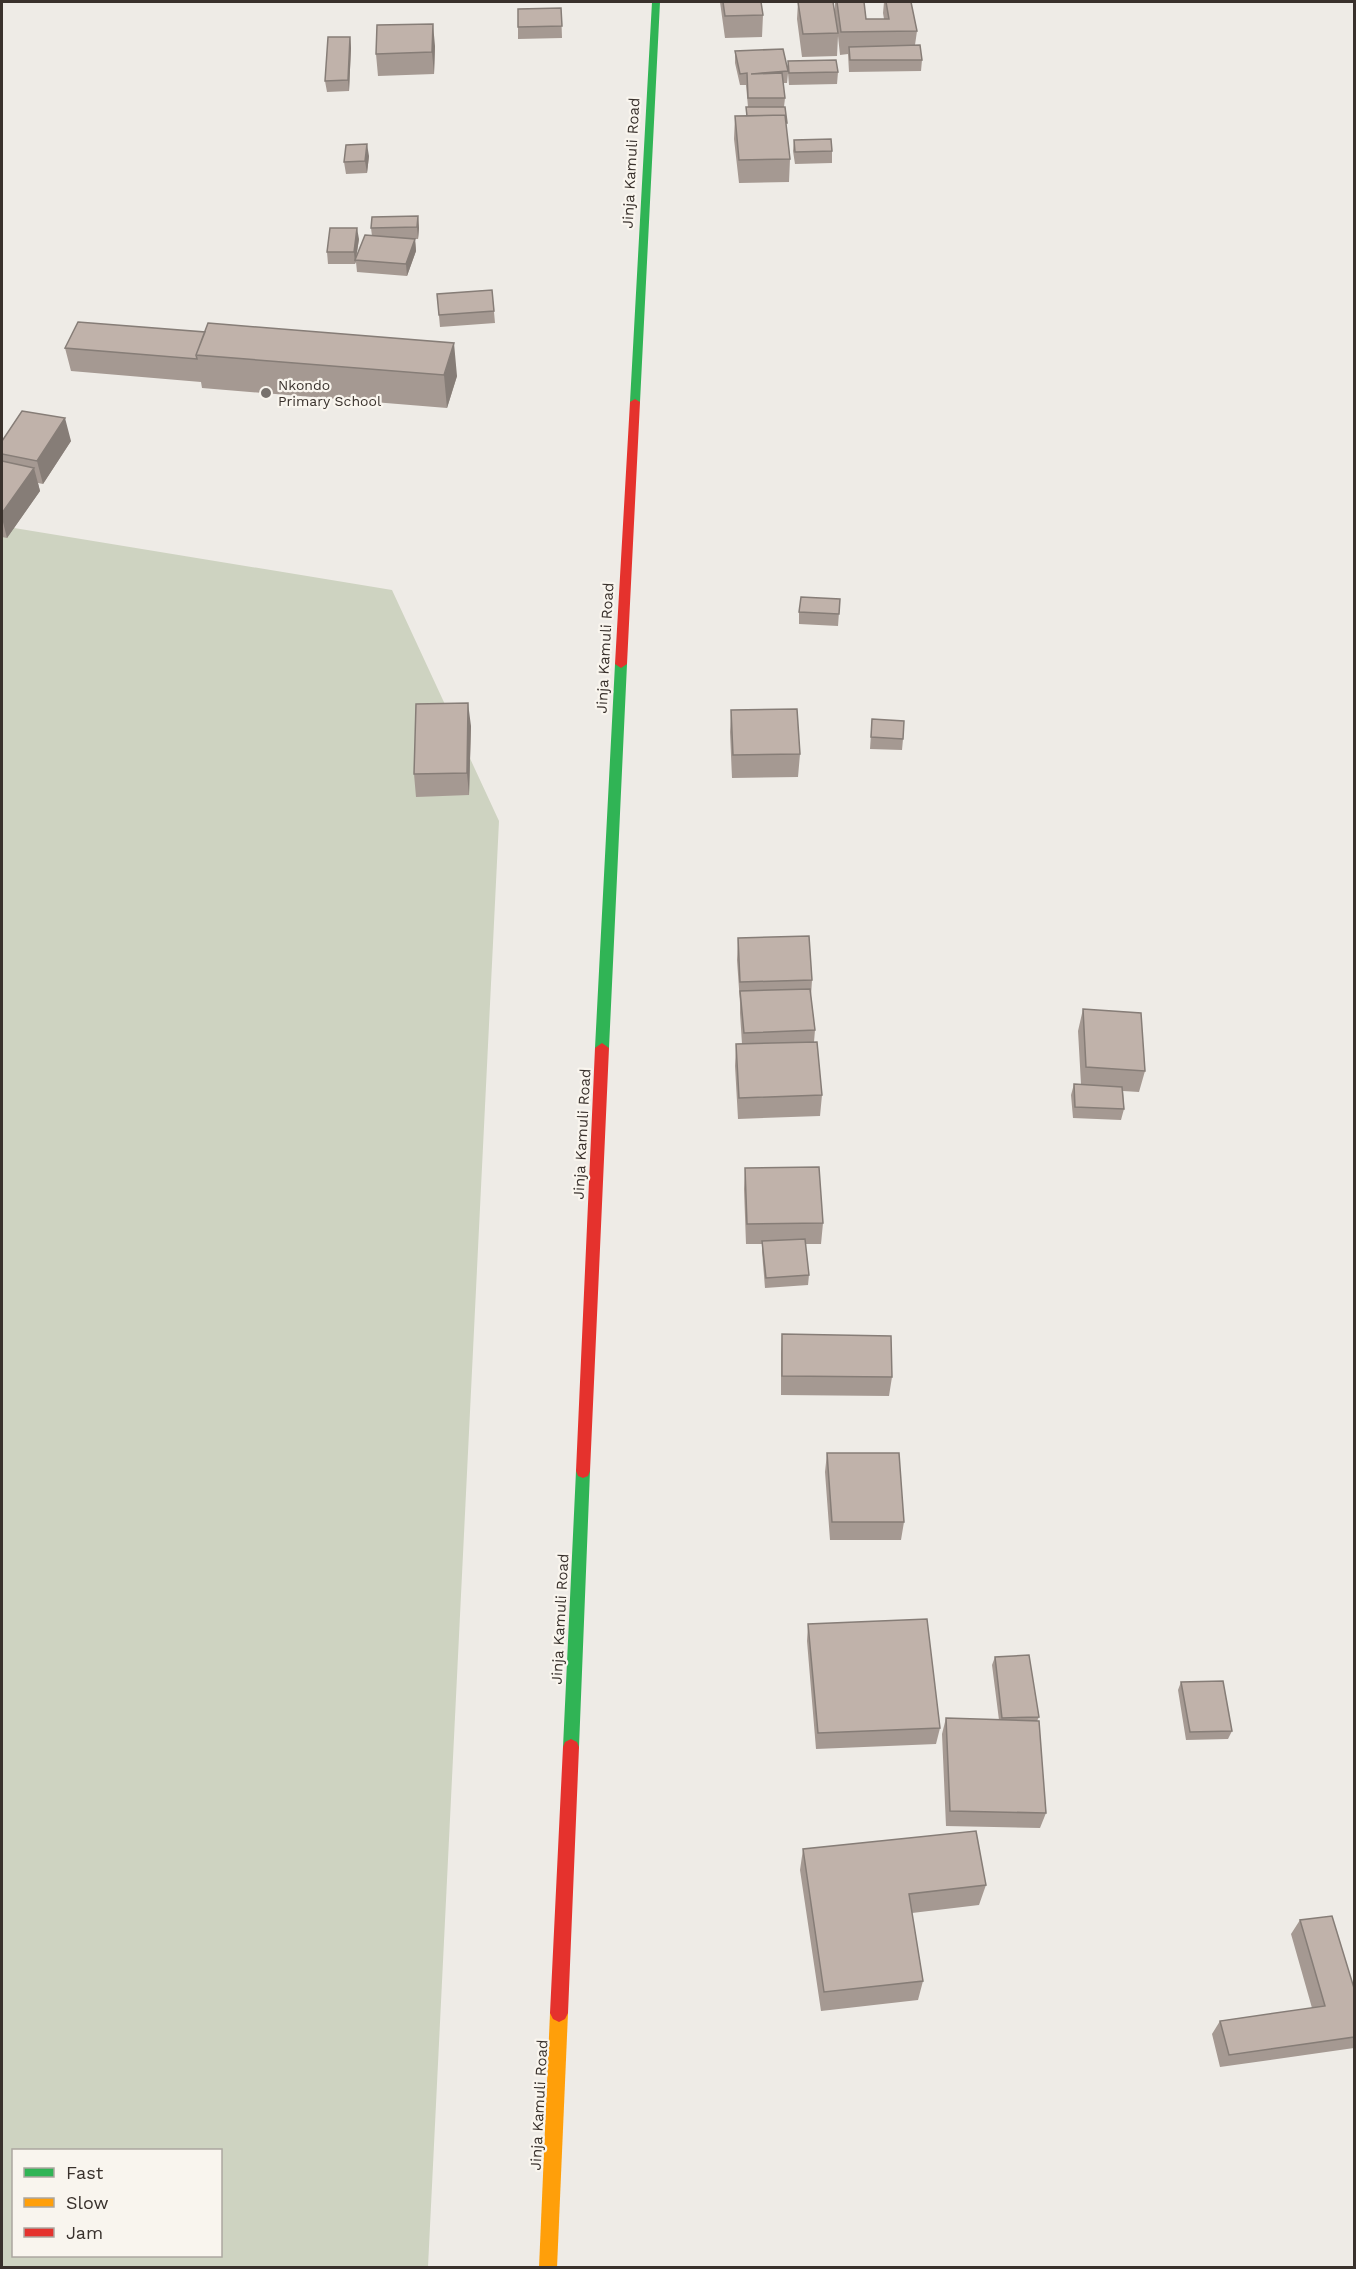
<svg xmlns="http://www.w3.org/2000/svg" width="1356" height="2269" font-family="'Work Sans',sans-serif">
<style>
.green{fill:#ced3c1;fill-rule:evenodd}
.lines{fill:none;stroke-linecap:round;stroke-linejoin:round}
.fast{fill:#30b455;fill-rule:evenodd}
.slow{fill:#ff9f0a;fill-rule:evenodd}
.jam{fill:#e5322d;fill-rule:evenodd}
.wall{fill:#a59992}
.shaded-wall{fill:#867d77}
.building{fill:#c0b2aa;stroke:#867d77;stroke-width:1.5}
.poi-dot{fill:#78726d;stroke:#f9f5ee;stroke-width:2}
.labels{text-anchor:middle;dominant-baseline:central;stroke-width:4.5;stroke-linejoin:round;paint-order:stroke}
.far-poi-label{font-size:14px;fill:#39312c;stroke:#f9f5ee;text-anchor:start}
.street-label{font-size:15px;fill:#39312c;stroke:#f9f5ee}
</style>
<rect width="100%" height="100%" fill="#eeebe6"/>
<path class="green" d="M2 526 392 590 499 821 428 2267H2ZM14 2150H220V2256H14Z"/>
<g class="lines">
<path class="fast" d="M652 2H660L640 402 635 405 630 402Z
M621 660 627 664 609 1048 602 1053 595 1048 615 664Z
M583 1464 588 1466 590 1471 579 1747 577 1752 571 1755 565 1752 563 1747 576 1471 578 1466Z"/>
<path class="slow" d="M559 2004 565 2007 568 2013 557 2268H539L550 2013 553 2007Z"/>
<path class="jam" d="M635 399 640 402 627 664 621 668 615 664 630 402Z
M602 1043 609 1048 590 1471 588 1476 583 1478 578 1476 576 1471 595 1048Z
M571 1739 577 1742 579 1747 568 2013 565 2019 559 2022 553 2019 550 2013 563 1747 565 1742Z"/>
</g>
<path class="wall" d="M720 2H761L763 15 762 37 725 38Z
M798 2H833L835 12V2H864L866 19H884L883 13 884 2H911L917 31 915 45 922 60 921 71 849 72 848 54 840 55 838 36 837 56 802 57 797 19Z
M561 8 562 38 518 39V27Z
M350 37 351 48 349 91 327 92 325 81Z
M435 46 434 74 378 76 376 54Z
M735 51 788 71V61L838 72 837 84 789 85 788 73 787 83H783L785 98 784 107 790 159 789 182 739 183 734 139 735 116H746V107H748L746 85H740L735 63Z
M794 140 832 151V163L795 164 793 151Z
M369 156 367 173 346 174 344 162Z
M418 216 419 228 418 239H411H415L416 251 407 276 357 272 356 262 355 264H328L327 252 359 239 356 259 372 236 371 228Z
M492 290 495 323 440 327 437 294Z
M205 332 457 376 447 408 202 388 201 382 71 371 65 348Z
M2 441H71L43 484 38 483 40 491 7 538 2 537Z
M840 599 838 626 799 624V612Z
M731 710 800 754 798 777 732 778 730 732Z
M872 719 903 739 902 750 870 749Z
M471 726 469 795 416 797 414 774Z
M738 938 812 980 811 996 815 1030 814 1042 822 1095 820 1116 738 1119 735 1066 736 1044H742L740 1013V1003L737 960Z
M1083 1009 1145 1071 1139 1092 1123 1091 1124 1109 1121 1120 1073 1118 1071 1095 1074 1084H1081L1078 1031Z
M745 1168 823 1223 821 1244H805L809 1275 808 1285 765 1288 762 1251V1244H746L744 1189Z
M782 1334 892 1377 889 1396 781 1395V1354Z
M827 1453 904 1522 901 1540H830L825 1472Z
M808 1624 940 1728 936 1744 816 1749 807 1641Z
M995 1657 1039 1717 1037 1721 1046 1813 1040 1828 946 1826 942 1734 946 1718 999 1720 992 1665Z
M1181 1682 1232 1731 1228 1739 1186 1740 1178 1690Z
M803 1849 986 1885 979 1905 912 1913 923 1981 918 2000 821 2011 800 1870Z
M1300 1920 1354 1988V2048L1220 2067 1212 2034 1220 2021 1312 2008 1291 1934Z"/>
<path class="shaded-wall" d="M433 24 435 46 434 74 432 52Z
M350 37 351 48 349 91 348 80Z
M367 144 369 156 367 173 365 161Z
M418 216 419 228 418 239 417 227Z
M357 228 359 239 355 264 354 252Z
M415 239 416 251 407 276 406 264Z
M454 343 457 376 447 408 444 375Z
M65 418 71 441 43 484 37 461Z
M34 468 40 491 7 538 2 518V513Z
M468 703 471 726 469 795 467 773Z"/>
<path class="building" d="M723 2H761L763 15 725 16Z
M798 2H833L838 33 803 34Z
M837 2H864L866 19H889L886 2H911L917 31 841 32Z
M561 8 562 26 518 27V9Z
M433 24 432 52 376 54 377 25Z
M328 37H350L348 80 325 81Z
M920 45 922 60H850L849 47Z
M783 49 788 71 751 74 782 73 785 98H748L747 73 740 74 735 51Z
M836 60 838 72 789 73 788 61Z
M746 107H785L787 123H786L785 115 747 116Z
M785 115 790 159 739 160 735 116Z
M831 139 832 151 795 152 794 140Z
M367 144 365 161 344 162 346 145Z
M418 216 417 227 371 228 372 217Z
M330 228H357L354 252H327Z
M365 235 415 239 406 264 355 260Z
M492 290 494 311 439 315 437 294Z
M78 322 205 332 196 355 197 359 65 348Z
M208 323 454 343 444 375 196 355Z
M22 411 65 418 37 461 2 454V441Z
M2 461 34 468 2 513Z
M801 597 840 599 839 614 799 612Z
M468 703 467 773 414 774 416 704Z
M797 709 800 754 733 755 731 710Z
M872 719 904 721 903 739 871 737Z
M809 936 812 980 740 982 738 938Z
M810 989 815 1030 744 1033 740 991Z
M1083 1009 1141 1013 1145 1071 1086 1067Z
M817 1042 822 1095 739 1098 736 1044Z
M1074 1084 1122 1087 1124 1109 1075 1107Z
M819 1167 823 1223 747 1224 745 1168Z
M805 1239 809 1275 766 1278 762 1241Z
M782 1334 891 1336 892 1377 782 1376Z
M827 1453H899L904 1522H832Z
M927 1619 940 1728 818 1733 808 1624Z
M1029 1655 1039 1717 1002 1718 995 1657Z
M1223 1681 1232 1731 1190 1732 1181 1682Z
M946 1718 1039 1721 1046 1813 950 1811Z
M976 1831 986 1885 909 1894 923 1981 824 1992 803 1849Z
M1332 1916 1354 1988V2037L1229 2055 1220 2021 1325 2006 1300 1920Z"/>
<circle class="poi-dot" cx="266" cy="393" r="6"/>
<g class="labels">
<g class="far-poi-label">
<text x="278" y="385">Nkondo<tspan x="278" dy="16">Primary School</tspan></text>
</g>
<g class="street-label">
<text transform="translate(631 163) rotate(-87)">Jinja Kamuli Road</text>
<text transform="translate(605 648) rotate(-87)">Jinja Kamuli Road</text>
<text transform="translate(582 1134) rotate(-87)">Jinja Kamuli Road</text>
<text transform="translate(560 1619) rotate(-87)">Jinja Kamuli Road</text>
<text transform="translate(539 2105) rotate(-87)">Jinja Kamuli Road</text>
</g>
</g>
<rect width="1356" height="2269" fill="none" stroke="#39312c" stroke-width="6"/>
<rect x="12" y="2149" width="210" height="108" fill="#f9f5ee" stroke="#aca7a0" stroke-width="1.5"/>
<rect x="24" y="2168" width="30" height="9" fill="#30b455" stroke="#aca7a0" stroke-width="1.5"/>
<text x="66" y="2179" font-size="18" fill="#39312c">Fast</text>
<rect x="24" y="2198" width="30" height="9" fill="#ff9f0a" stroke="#aca7a0" stroke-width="1.5"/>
<text x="66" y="2209" font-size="18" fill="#39312c">Slow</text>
<rect x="24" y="2228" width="30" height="9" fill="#e5322d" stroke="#aca7a0" stroke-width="1.5"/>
<text x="66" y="2239" font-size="18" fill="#39312c">Jam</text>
</svg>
